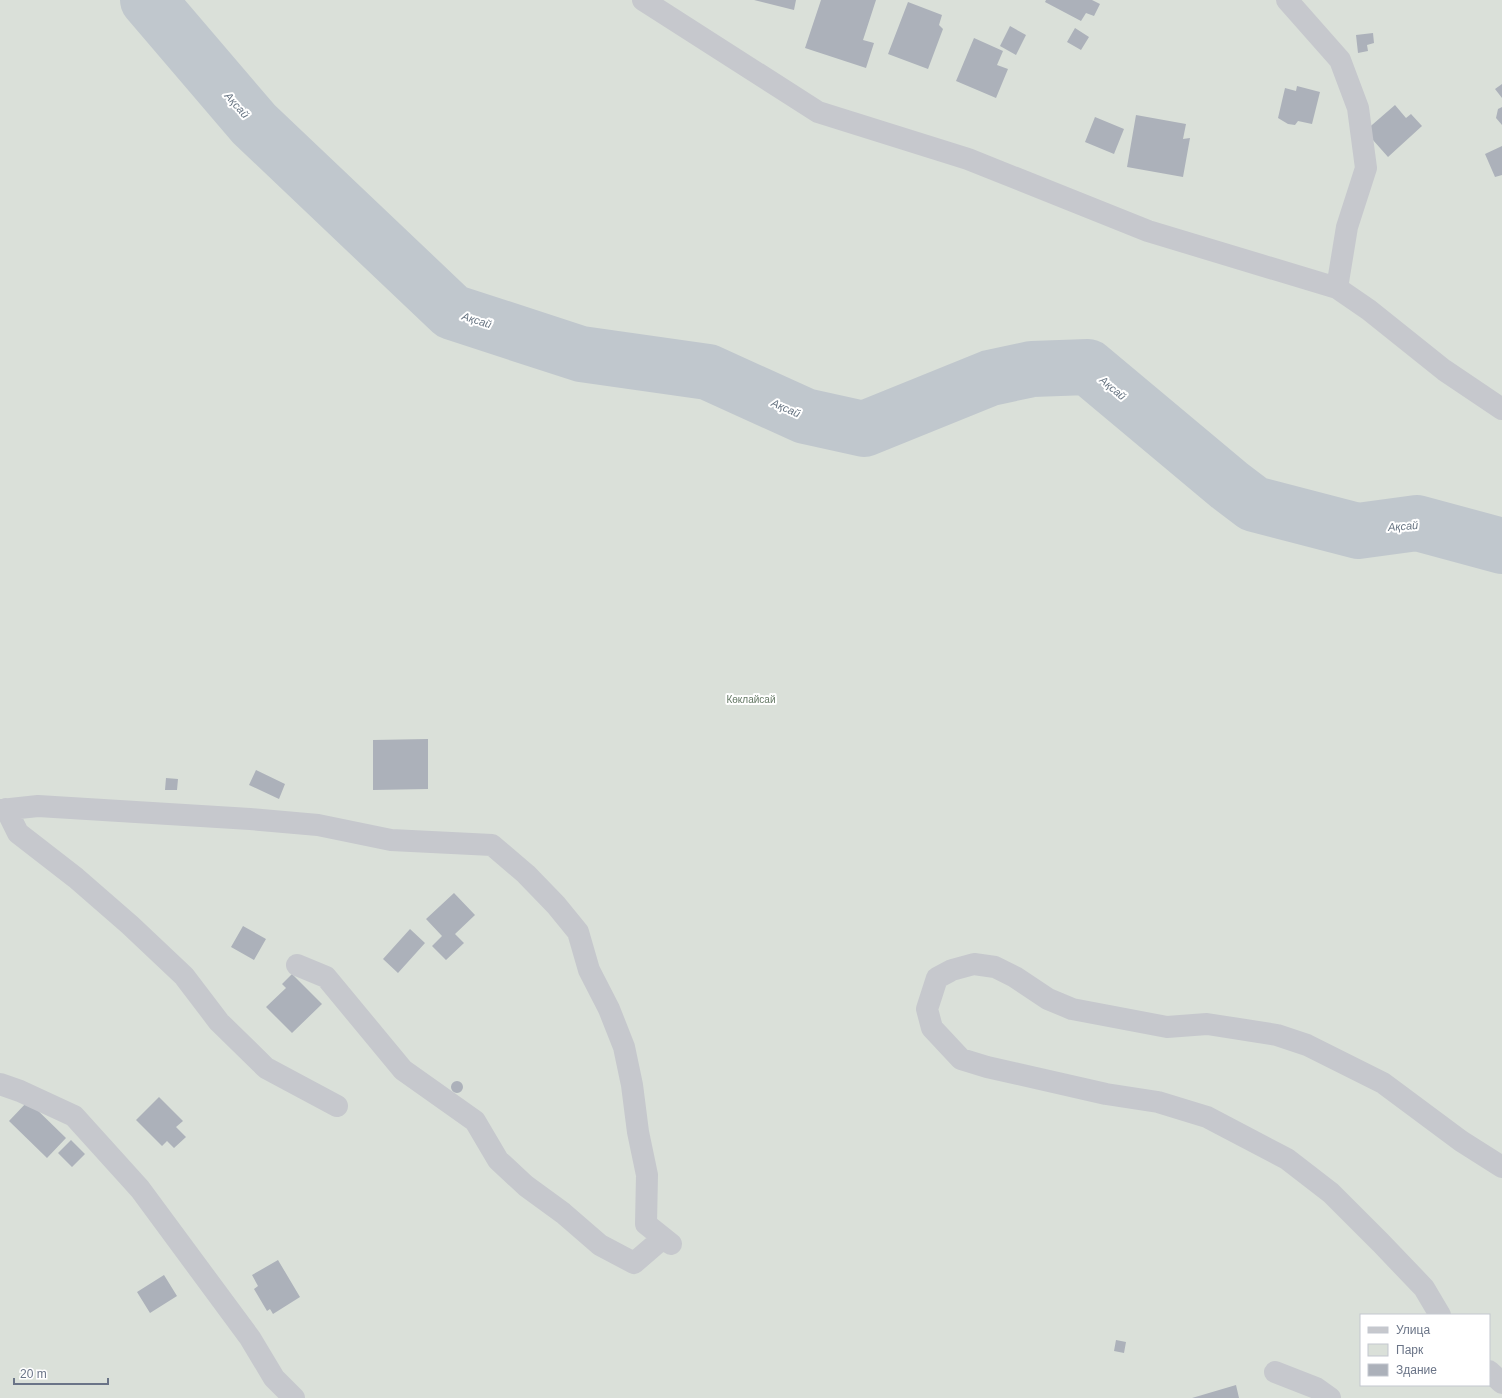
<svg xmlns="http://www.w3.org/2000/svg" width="1502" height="1398" font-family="Arial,sans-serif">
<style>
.green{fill:#dae0d9;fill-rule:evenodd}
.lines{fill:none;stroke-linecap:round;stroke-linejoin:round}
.river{stroke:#c0c7cd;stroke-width:56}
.building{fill:#acb1ba}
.minor{stroke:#c6c8cd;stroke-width:22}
.labels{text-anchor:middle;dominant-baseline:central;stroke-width:4;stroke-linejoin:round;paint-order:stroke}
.park-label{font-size:10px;fill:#657965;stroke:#fff}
.water-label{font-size:11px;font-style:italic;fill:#677482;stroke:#fff}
</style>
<rect width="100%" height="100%" fill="#f9faf8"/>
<path class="green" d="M0 0H1502V1398H0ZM1361 1315H1489V1385H1361Z"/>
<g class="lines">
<path class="river" d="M148 0 254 124 452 312 581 354 708 372 805 416 864 429 990 378 1032 369 1088 367 1229 485 1254 504 1358 531 1417 523 1502 546"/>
</g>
<path class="building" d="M754 0H796L794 10Z
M821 0H876L863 40 874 43 866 68 805 48Z
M1046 0H1092L1100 4 1094 16 1086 13 1081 21 1045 2Z
M908 2 942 15 939 25 943 29 928 69 888 54Z
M1010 26 1026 35 1016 55 1000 46Z
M1075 28 1089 37 1081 50 1067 42Z
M1373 33 1374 43 1367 45 1368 51 1358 53 1356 35Z
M974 38 1003 51 997 65 1008 69 996 98 956 81Z
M1502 84V98L1495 89Z
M1297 86 1320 92 1312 124 1298 121 1295 125 1288 124 1278 118 1285 88 1296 91Z
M1395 105 1406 118 1411 114 1422 126 1388 157 1365 131Z
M1502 107V125L1496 118 1498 109Z
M1136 115 1186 124 1183 139 1190 138 1183 177 1127 167Z
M1095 117 1124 129 1114 154 1085 142Z
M1502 146V175L1495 177 1485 154Z
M428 739V789L373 790V740Z
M256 770 285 784 279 799 249 785Z
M166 778 178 779 177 790H165Z
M454 893 475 915 455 934 464 943 446 960 432 946 442 936 426 919Z
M243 926 266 939 254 960 231 947Z
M410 929 425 943 398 973 383 959Z
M292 974 322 1004 292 1033 266 1007 286 988 282 984Z
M451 1087a6 6 0 1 1 12 0a6 6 0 1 1-12 0Z
M159 1097 183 1121 176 1127 186 1137 174 1148 167 1141 162 1146 136 1120Z
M28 1101 66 1138 47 1158 9 1121Z
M71 1140 85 1154 72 1167 58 1153Z
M278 1260 300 1297 273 1314 270 1309 267 1311 254 1289 258 1286 252 1275Z
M164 1275 177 1296 150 1313 137 1292Z
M1116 1340 1126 1342 1124 1353 1114 1351Z
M1236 1385 1239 1398H1192Z"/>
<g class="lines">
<path class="minor" d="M643 0 818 112 968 159 1148 231 1337 288 1369 310 1444 370 1502 409
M1287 0 1340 60 1358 108 1366 168 1347 227 1337 288
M6 809 18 833 76 878 130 925 184 976 219 1022 266 1068 337 1106
M0 810 38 806 250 819 318 825 391 840 492 845 526 874 556 905 578 932 589 970 609 1009 624 1047 632 1085 638 1132 647 1175 646 1224 671 1244
M297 965 326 977 403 1070 475 1121 498 1160 526 1186 563 1213 600 1245 634 1263 663 1238
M0 1084 20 1091 74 1116 140 1189 250 1338 274 1378 294 1398
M1440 1315 1424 1288 1381 1243 1331 1193 1287 1159 1207 1117 1158 1102 1106 1094 987 1067 961 1059 932 1028 927 1009 937 978 952 970 974 964 995 967 1015 977 1048 999 1072 1009 1167 1027 1207 1024 1277 1035 1307 1045 1383 1083 1461 1141 1502 1167
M1489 1371 1502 1383
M1275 1372 1316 1388 1330 1398"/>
</g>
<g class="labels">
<g class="park-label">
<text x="751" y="699">Көклайсай</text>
</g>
<g class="water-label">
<text transform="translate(237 105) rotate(49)">Ақсай</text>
<text transform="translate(477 320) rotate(18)">Ақсай</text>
<text transform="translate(1113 388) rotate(40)">Ақсай</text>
<text transform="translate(786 408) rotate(24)">Ақсай</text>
<text transform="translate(1403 526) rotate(-4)">Ақсай</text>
</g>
</g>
<rect x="1360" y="1314" width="130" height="72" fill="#ffffff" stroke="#c3c7cf"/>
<rect x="1368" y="1327" width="20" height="6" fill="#c6c8cd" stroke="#c3c7cf"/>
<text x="1396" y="1334" font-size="12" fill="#6a7487">Улица</text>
<rect x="1368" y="1344" width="20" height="12" fill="#dae0d9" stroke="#c3c7cf"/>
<text x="1396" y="1354" font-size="12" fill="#6a7487">Парк</text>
<rect x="1368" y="1364" width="20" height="12" fill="#acb1ba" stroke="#c3c7cf"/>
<text x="1396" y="1374" font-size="12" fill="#6a7487">Здание</text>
<path d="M14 1378v6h94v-6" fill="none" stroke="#6a7487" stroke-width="2"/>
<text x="20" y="1378" font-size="12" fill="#6a7487" stroke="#ffffff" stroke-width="3" paint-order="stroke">20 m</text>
</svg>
